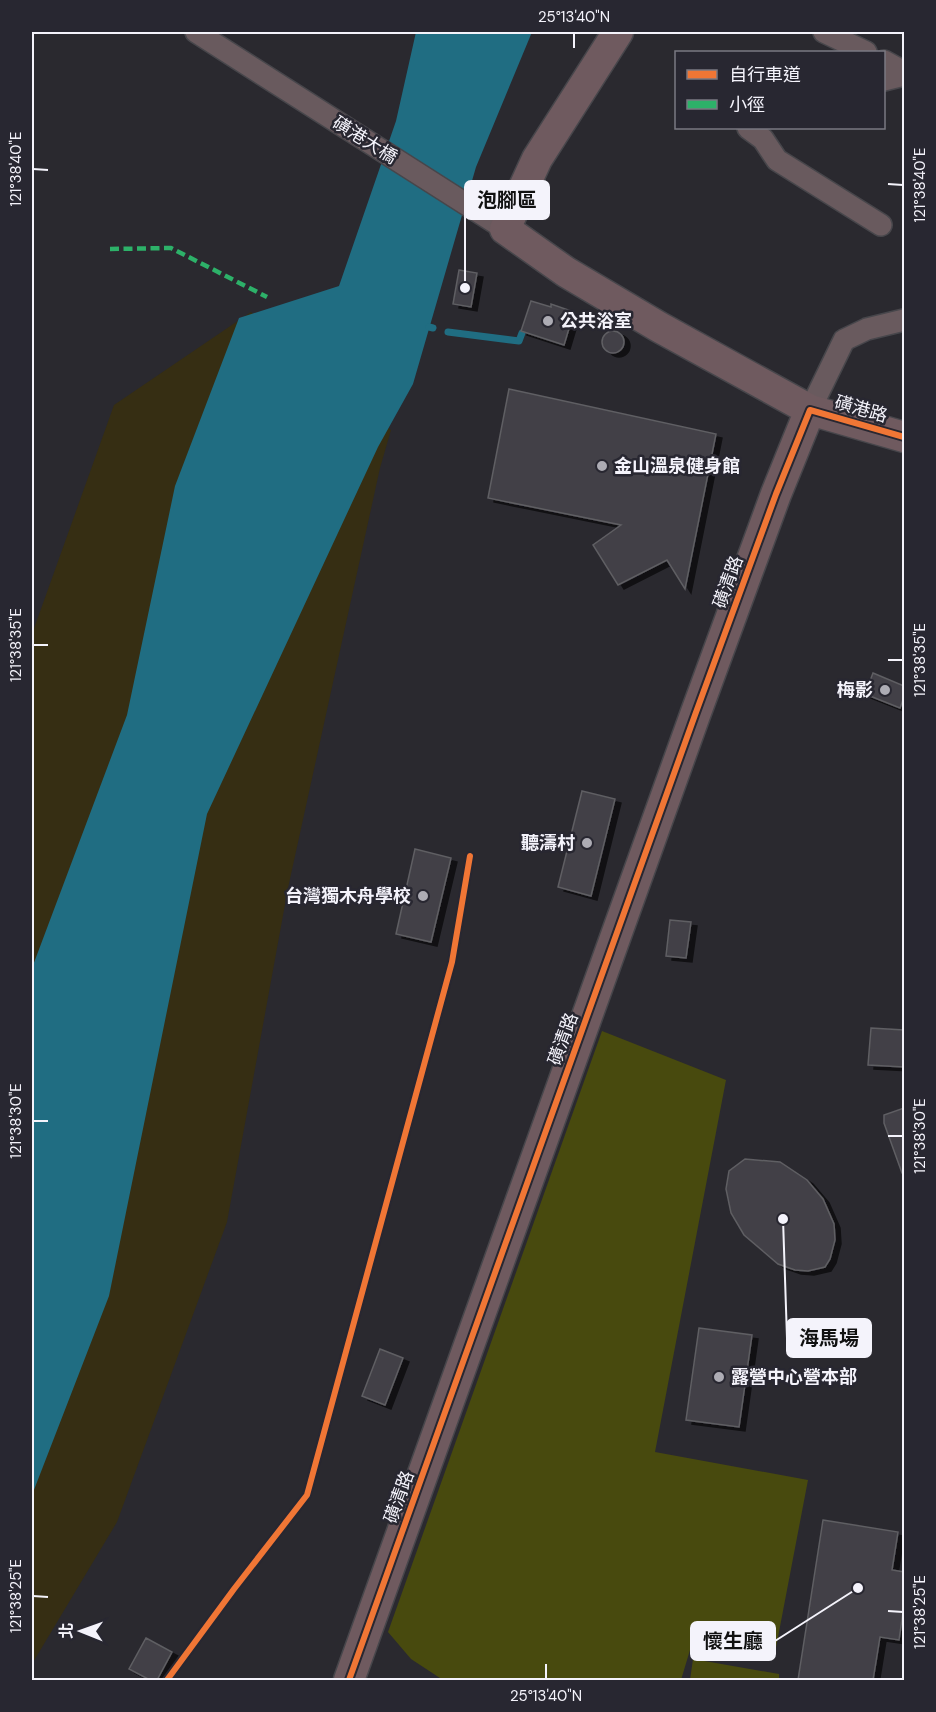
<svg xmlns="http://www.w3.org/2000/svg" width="936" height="1712" font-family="'DM Sans','Noto Sans TC',sans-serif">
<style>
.green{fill:#484a0e}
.sand{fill:#362e13}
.water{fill:#206d82}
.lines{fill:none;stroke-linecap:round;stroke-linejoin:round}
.stream{stroke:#206d82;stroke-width:7}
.building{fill:#424146;stroke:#5f5e63;stroke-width:1.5;filter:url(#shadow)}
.street-casing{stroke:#47464b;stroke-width:24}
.secondary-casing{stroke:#47464b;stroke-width:33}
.street{stroke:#695a5e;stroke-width:21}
.secondary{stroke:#6f5a5f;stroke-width:30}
.quiet{stroke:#2db169;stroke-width:4.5;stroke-dasharray:9 4.5;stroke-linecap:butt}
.cycleway-casing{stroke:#282731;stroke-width:10}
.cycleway{stroke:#f07635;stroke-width:6}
.ticks{fill:none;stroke:#f4f3fb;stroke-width:2}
.poi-dot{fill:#adacb4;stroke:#282731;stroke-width:2}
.labels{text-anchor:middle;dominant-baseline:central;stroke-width:5;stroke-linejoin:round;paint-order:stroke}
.street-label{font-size:18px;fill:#f4f3fb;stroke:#282731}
.poi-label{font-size:18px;font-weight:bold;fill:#f4f3fb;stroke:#282731;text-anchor:start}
.leader{fill:none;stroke:#f4f3fb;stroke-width:2}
.callout-dot{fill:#f4f3fb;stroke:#282731;stroke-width:2}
.callout{fill:#f4f3fb;stroke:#f4f3fb;stroke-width:2}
.callout-label{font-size:20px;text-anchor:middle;font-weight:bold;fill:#111}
.neatline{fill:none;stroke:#f4f3fb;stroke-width:2}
.ticks-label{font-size:15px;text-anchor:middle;fill:#f4f3fb}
</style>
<defs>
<filter id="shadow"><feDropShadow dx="6" dy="4" stdDeviation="0" flood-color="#0009"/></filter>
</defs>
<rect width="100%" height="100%" fill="#2a292f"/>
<path class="green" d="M602 1031 726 1080 655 1452 808 1480 774 1658 690 1650 681 1680H443L411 1659 388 1632Z
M693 1659 779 1674V1680H690Z"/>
<path class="sand" d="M251 312 391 430 380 468 288 888 227 1222 117 1522 32 1664V634L114 405Z"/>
<path class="water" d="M416 32H532L476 167 413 384 378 447 207 814 109 1296 32 1495V968L127 715 175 486 239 318 339 286 396 121Z"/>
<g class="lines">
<path class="stream" d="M429 327 433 328
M448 332 519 341 522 333"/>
</g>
<path class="building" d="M459 270 477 273 471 307 453 304Z
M531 301 551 307V304L574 312 564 345 521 331Z
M602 342a11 11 0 1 1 22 0a11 11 0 1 1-22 0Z
M509 389 716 434 685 589 667 560 618 585 593 545 621 525 488 498Z
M873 673 904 686V697L900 708 865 694Z
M582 791 615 799 591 896 558 887Z
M415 849 451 858 431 942 396 934Z
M670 920 691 922 686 958 666 956Z
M871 1028 904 1030V1067L868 1065Z
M904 1108V1173H902L884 1123V1115Z
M745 1159 780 1162 807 1180 823 1199 834 1224 835 1240 830 1259 825 1267 808 1271 795 1270 778 1264 744 1235 731 1213 726 1189 729 1171Z
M699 1328 752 1335 739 1427 686 1420Z
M380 1349 403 1358 385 1405 362 1396Z
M823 1520 898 1532 892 1570 904 1572V1605L899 1640 880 1637 873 1680H798Z
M146 1638 172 1652 157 1680H150L129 1669Z"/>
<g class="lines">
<g class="street-casing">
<path id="street" d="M196 32 505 229
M824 32 866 52
M884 61 904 72
M884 80 904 75
M748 128 763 139 777 160 881 225
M810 410 844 340 867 329 904 320"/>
</g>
<g class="secondary-casing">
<path id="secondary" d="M618 32 537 159 505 229 566 272 659 327 810 410 904 437
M349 1680 695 715 776 494 810 410"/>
</g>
<use href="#street" class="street"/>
<use href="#secondary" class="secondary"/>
<path class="quiet" d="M110 249 171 248 267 297"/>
<g class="cycleway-casing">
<path id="cycleway" d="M167 1680 234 1589 307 1495 452 962 470 856
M349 1680 695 715 776 494 810 410 904 437"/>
</g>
<use href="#cycleway" class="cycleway"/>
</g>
<path class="ticks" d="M574 48V33M33 169 48 170M888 184 903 185M33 645H48M888 660H903M33 1121H48M888 1136H903M33 1596 48 1597M888 1611 903 1612M546 1679V1664"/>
<g class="poi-dot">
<circle cx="548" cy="321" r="6"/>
<circle cx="602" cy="466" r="6"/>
<circle cx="885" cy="690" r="6"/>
<circle cx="587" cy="843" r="6"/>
<circle cx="423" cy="896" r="6"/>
<circle cx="719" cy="1377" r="6"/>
</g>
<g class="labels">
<g class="street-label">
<text transform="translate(365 140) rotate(32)">磺港大橋</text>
<text transform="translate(861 409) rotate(16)">磺港路</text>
<text transform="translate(728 582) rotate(-70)">磺清路</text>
<text transform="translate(563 1039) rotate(-70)">磺清路</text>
<text transform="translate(399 1497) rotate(-70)">磺清路</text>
</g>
<g class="poi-label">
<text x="560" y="321">公共浴室</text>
<text x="614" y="466">金山溫泉健身館</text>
<text x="873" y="690" text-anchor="end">梅影</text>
<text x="575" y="843" text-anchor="end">聽濤村</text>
<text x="411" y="896" text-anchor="end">台灣獨木舟學校</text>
<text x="731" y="1377">露營中心營本部</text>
</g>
</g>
<path class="leader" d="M465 288L465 200M783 1219L787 1338M858 1588L775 1641"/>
<g class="callout-dot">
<circle cx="465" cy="288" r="6"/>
<circle cx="783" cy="1219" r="6"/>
<circle cx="858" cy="1588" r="6"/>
</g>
<g class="callout">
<rect x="465" y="181" width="84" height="38" rx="6"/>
<rect x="787" y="1319" width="84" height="38" rx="6"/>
<rect x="691" y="1622" width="84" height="38" rx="6"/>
</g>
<g class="callout-label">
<text x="507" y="207">泡腳區</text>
<text x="829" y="1345">海馬場</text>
<text x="733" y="1648">懷生廳</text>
</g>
<rect width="936" height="1712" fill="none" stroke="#282731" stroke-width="66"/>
<rect x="675" y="51" width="210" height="78" fill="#282731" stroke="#7a7982" stroke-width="1.5"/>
<rect x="687" y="70" width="30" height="9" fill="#f07635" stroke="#7a7982" stroke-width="1.5"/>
<text x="729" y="81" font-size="18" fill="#f4f3fb">自行車道</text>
<rect x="687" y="100" width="30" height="9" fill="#2db169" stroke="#7a7982" stroke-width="1.5"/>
<text x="729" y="111" font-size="18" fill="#f4f3fb">小徑</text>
<g transform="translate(81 1631) rotate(271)" stroke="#282731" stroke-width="4.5" paint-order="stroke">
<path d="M0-4.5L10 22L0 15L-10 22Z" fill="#f4f3fb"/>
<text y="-9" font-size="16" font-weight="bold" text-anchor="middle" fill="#f4f3fb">北</text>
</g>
<rect x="33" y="33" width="870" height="1646" class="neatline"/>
<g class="ticks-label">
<text x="574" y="22">25°13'40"N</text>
<text transform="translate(16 169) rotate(-90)" y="5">121°38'40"E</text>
<text transform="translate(920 185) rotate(-90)" y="5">121°38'40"E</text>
<text transform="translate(16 645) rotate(-90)" y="5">121°38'35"E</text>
<text transform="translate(920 660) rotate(-90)" y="5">121°38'35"E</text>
<text transform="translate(16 1121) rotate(-90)" y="5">121°38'30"E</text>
<text transform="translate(920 1136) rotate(-90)" y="5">121°38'30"E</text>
<text transform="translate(16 1596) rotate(-90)" y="5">121°38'25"E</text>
<text transform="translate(920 1612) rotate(-90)" y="5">121°38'25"E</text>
<text x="546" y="1701">25°13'40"N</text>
</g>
</svg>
